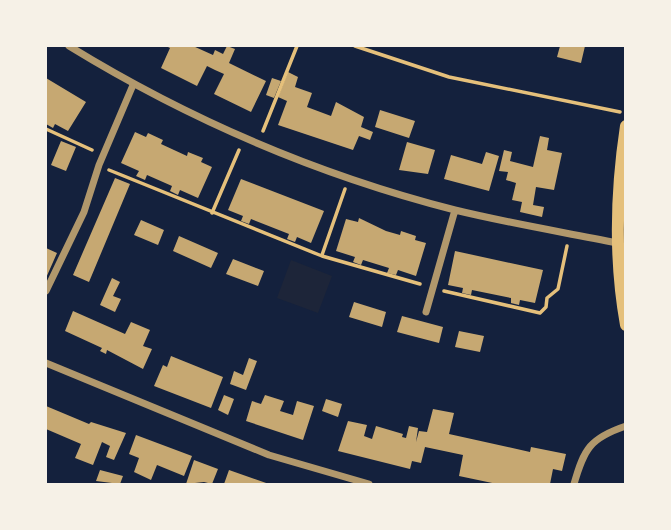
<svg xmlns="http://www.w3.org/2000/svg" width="671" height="530" font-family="Inter,sans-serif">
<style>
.green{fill:#1d2539}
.building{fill:#c6a872}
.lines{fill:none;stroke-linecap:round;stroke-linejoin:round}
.path{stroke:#e5c07b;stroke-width:3.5}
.minor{stroke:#b1986c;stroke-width:7}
.secondary{stroke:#e5c07b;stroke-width:12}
</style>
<rect width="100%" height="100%" fill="#14213d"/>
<path class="green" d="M291 260 332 276 318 313 277 298Z"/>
<path class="building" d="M166 46H193L213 55 215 50 223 54 227 46 235 49 229 63 266 81 251 112 214 94 224 74 215 70 207 66 197 86 161 68 170 48Z
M560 46H585L581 63 557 57Z
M288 72 298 77 295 87 312 93 307 107 331 116 336 102 364 117 361 127 373 132 370 140 359 136 353 150 278 125 287 101 278 97Z
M46 78 86 102 68 131 55 124 53 128 46 124Z
M272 78 281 81 274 98 266 95Z
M380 110 415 121 409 138 375 127Z
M135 132 146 137 148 133 163 140 161 144 187 156 188 152 203 158 201 162 212 167 198 198 180 190 178 195 170 191 172 186 147 175 145 180 136 176 139 171 121 163Z
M540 136 549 138 547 150 562 153 554 190 536 187 533 205 544 207 542 217 520 212 522 202 512 200 516 183 506 180 508 172 499 171 504 150 512 152 510 161 533 167Z
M61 141 76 147 66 171 51 165Z
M407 142 435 150 428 174 399 170Z
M486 152 499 156 489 191 444 179 451 155 482 164Z
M115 178 130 184 89 282 73 275Z
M241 179 324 211 311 243 297 237 295 242 287 239 289 234 251 219 249 224 241 221 243 216 228 210Z
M359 218 386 231 400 235 401 231 416 236 415 240 426 243 416 276 398 270 396 275 387 273 389 268 363 260 361 265 353 262 355 257 336 251 346 219 358 222Z
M141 220 164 230 158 245 134 235Z
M179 236 218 253 211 268 173 251Z
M46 248 57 253 46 278Z
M455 251 543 270 535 303 520 300 519 305 511 303V298L472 290 471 295 462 293 463 288 448 285Z
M233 259 264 271 258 286 226 274Z
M112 278 120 282 113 296 121 299 115 312 100 305Z
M354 302 386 312 382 327 349 317Z
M73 311 125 334 131 322 150 330 143 346 152 349 143 369 107 350 106 354 100 351 102 348 65 331Z
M402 316 443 327 439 343 397 332Z
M459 331 484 336 480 352 455 347Z
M171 356 223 377 211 408 154 386 163 365 167 367Z
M249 358 257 361 246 390 230 384 234 371 243 375Z
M224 395 234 399 228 415 218 410Z
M265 395 284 401 280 411 293 415 297 401 314 406 303 440 246 421 252 401 261 404Z
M326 399 342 404 338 417 322 411Z
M46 406 89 424 91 422 126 433 114 460 106 457 110 446 102 442 93 465 75 458 81 444 46 429Z
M433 409 454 413 449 434 530 452 531 447 566 454 562 471 553 469 550 484H497L459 476 463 455 425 447 421 463 412 461 410 469 338 451 348 421 367 425 364 436 372 439 376 426 403 434 402 437 406 438 409 426 418 428 416 442 419 431 427 432Z
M136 435 192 456 184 476 157 465 151 480 134 472 139 458 129 454Z
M194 460 218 469 212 484 204 482 186 484Z
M100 470 123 476 120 484 96 481Z
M229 470 269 484H224Z"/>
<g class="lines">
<path class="path" d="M355 46 449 77 620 112
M46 129 92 150
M263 131 297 46
M109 170 322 256 420 284
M212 213 239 150
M322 255 345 189
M444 291 540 313 546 307 547 298 558 289 567 246"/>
<path class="minor" d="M69 46C188 119 318 175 455 210 508 223 563 232 617 243
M46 291 84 212 99 165 133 85
M426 312 455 210
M46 363 269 455 369 484
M574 484C584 449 590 438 626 426"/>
<path class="secondary" d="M626 126C616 192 614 258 626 325"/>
</g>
<rect width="671" height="530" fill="none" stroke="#f6f1e7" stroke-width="94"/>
</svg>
